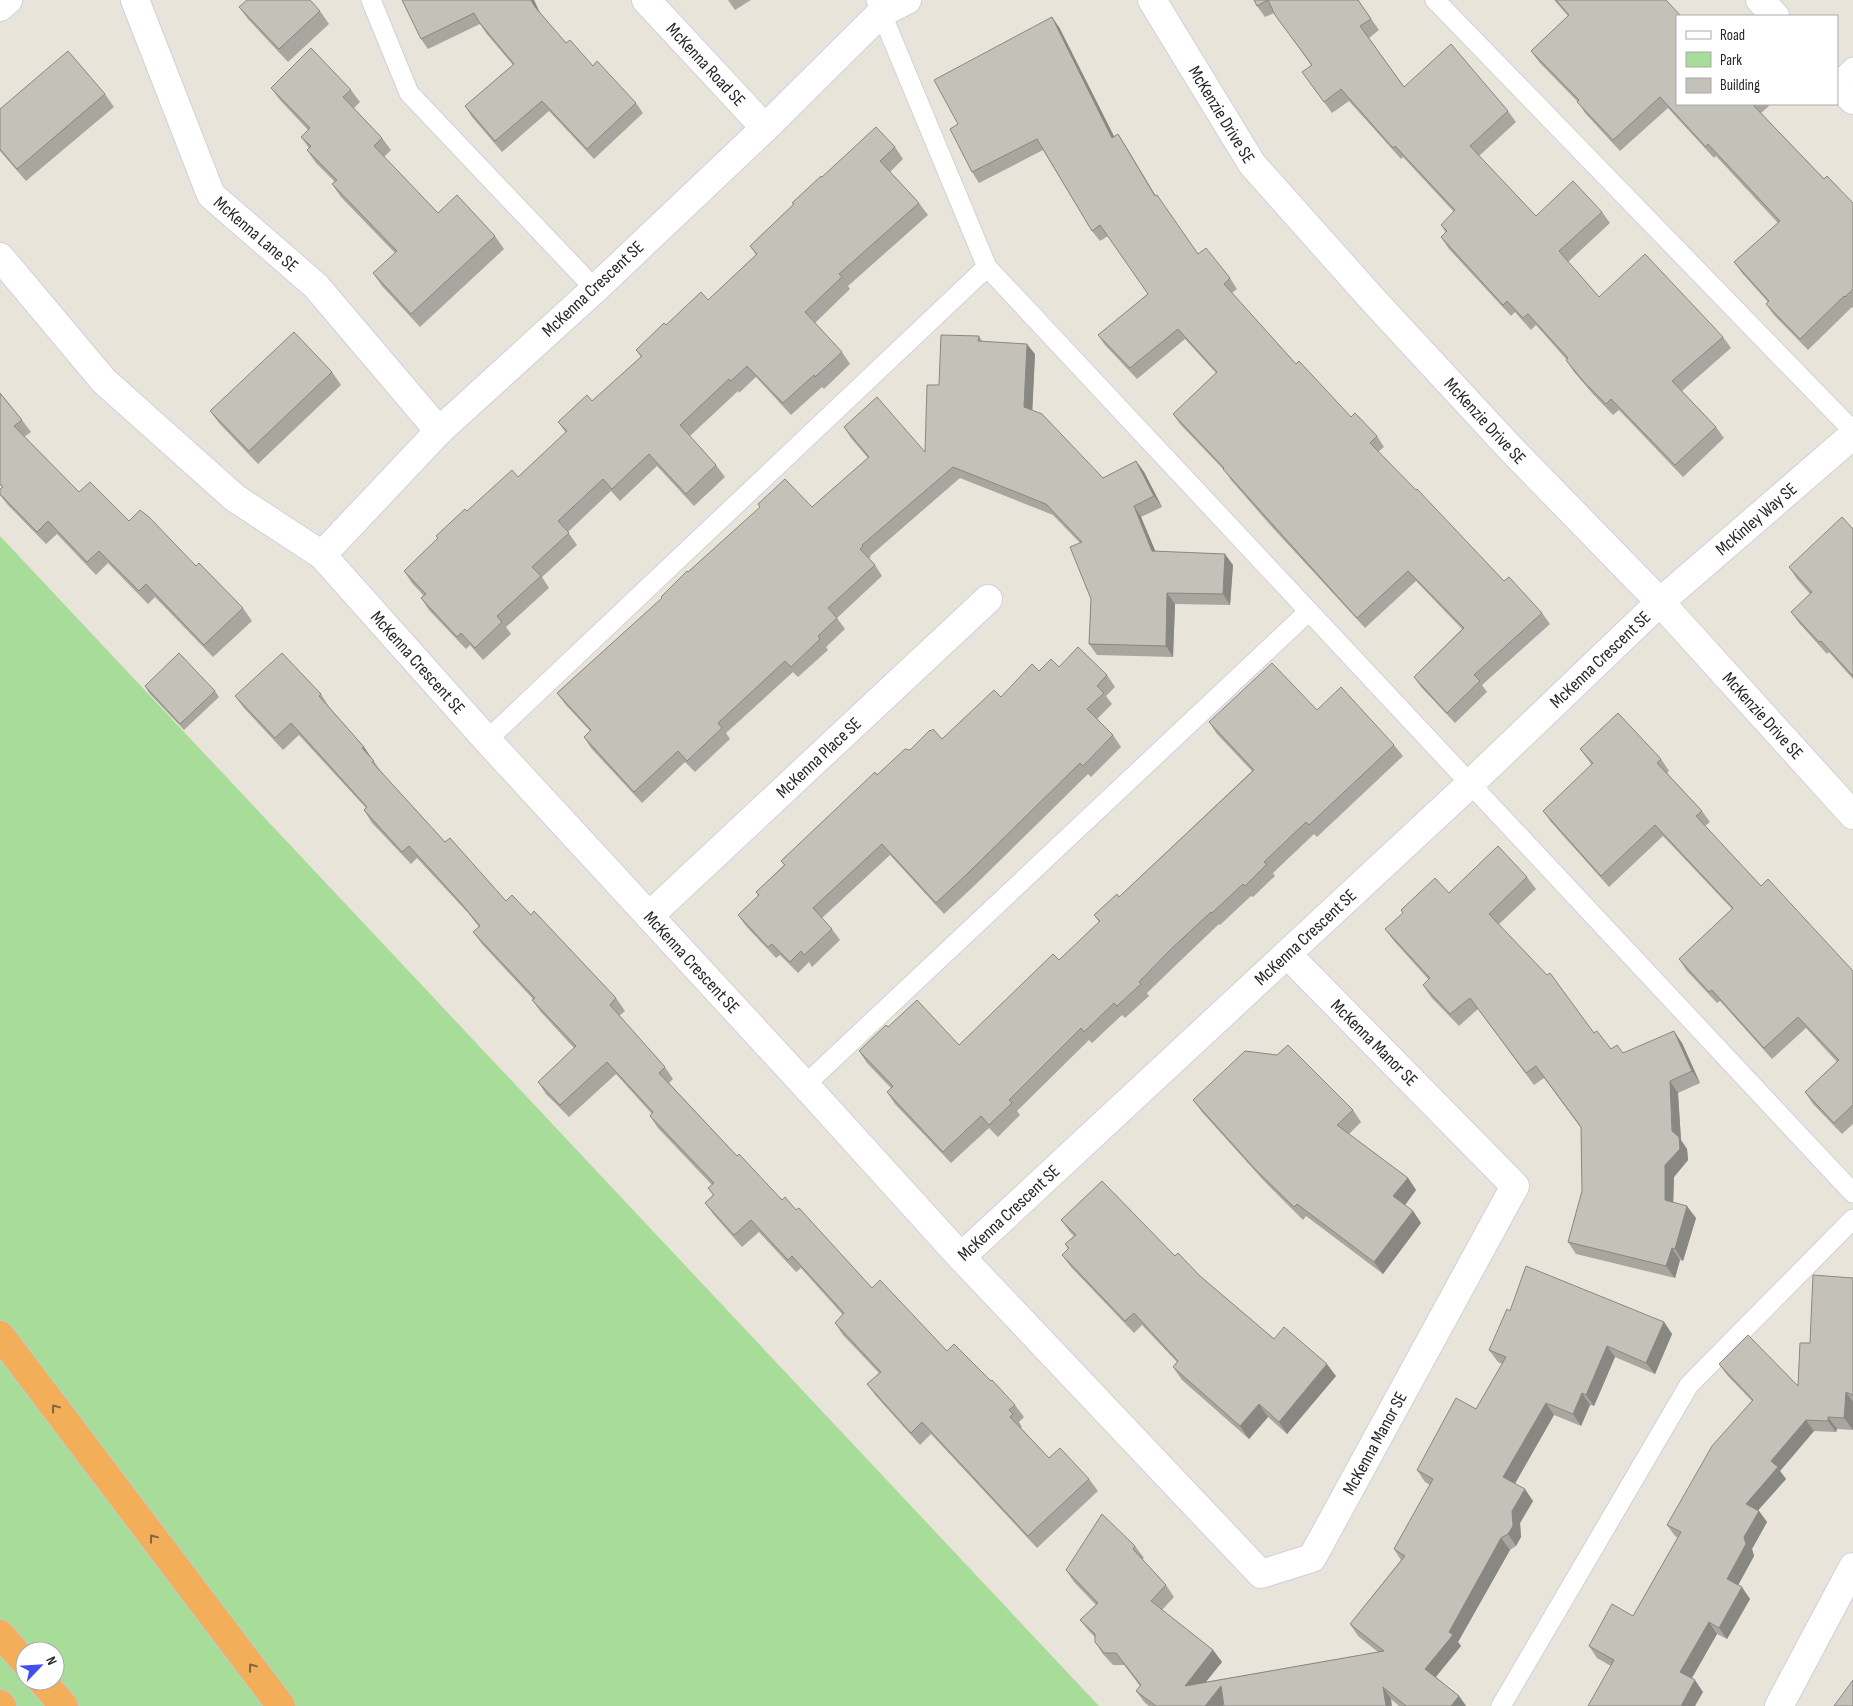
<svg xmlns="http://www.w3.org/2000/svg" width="1853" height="1706" font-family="'Sofia Sans Condensed',sans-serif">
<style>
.green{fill:#a8dd99;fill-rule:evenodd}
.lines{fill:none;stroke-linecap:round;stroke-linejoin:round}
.service-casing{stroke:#cfd0e0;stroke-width:21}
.minor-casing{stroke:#cfd0e0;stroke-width:30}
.tertiary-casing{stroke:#cfd0e0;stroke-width:30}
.motorway-casing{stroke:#c7c7c7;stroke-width:30}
.service{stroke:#fff;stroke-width:19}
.minor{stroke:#fff;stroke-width:28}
.tertiary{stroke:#fff;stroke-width:28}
.motorway{stroke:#f3ae5a;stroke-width:28}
.wall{fill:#a9a69f}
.shaded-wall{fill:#898782}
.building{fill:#c4c1b9;stroke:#898782}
.oneway{stroke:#83643e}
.labels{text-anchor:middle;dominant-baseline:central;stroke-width:4.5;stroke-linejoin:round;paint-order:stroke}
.street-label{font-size:18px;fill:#272727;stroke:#fff}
</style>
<rect width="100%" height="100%" fill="#e9e4d9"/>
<path class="green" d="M0 536 1099 1706H0ZM25 1651H55V1681H25Z"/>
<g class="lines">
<g class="service-casing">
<path id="service" d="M371 0 409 93 595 289
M876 0 987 267 1853 1193
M1435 0 1853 431
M1837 82 1853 67
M487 740 987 267
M805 1085 1309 611
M1501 1706 1689 1385 1853 1219"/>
</g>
<g class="minor-casing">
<g id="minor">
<path id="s1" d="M135 0 211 195 316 286 439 431"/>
<path id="s2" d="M646 0 765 128"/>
<path id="s3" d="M907 0 881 13 765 128 595 289 439 431 322 555 487 740 805 1085 961 1257 1261 1574 1312 1558 1515 1186 1287 954"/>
<path d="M1760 0 1775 16"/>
<path d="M0 7 8 0"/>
<path d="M1837 85 1853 100"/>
<path d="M0 257 104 381 235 498 322 555"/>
<path id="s4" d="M649 916 988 599"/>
<path id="s5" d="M961 1257 1470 784 1660 602 1853 435"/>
<path d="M1779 1706 1853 1567"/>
</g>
</g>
<g class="tertiary-casing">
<g id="tertiary">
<path id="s6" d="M1152 0 1252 164 1374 301 1511 449 1660 602 1853 815"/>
</g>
</g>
<g class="motorway-casing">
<path id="motorway" d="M0 1335 281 1706
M0 1634 25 1662
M42 1681 64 1706
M0 1704 2 1706"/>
</g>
<use href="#service" class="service"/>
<use href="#minor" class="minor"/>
<use href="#tertiary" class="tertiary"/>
<use href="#motorway" class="motorway"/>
</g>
<path class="wall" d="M402 0H534L540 13 566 43 636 103 643 113 594 159 549 111 502 152 472 117 465 106 513 65 486 33 480 24 428 49 421 39Z
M728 0H751L735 10Z
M1254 0H1358L1379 30 1369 38 1404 87 1508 111 1516 122 1479 156 1536 216 1602 212 1610 223 1568 262 1599 297 1723 337 1731 348 1682 391 1716 427 1724 438 1683 477 1619 410 1613 415 1592 393 1574 372 1566 360H1567L1536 325 1531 330 1515 312 1511 316 1449 249 1441 237 1446 233 1441 225 1454 212 1403 157 1401 159 1349 101 1332 113 1310 83 1311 65 1274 13 1265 17 1257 6Z
M1554 0H1666L1677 104H1767L1769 106 1761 113 1824 179 1853 203V308L1852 307 1808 350 1774 315 1766 304 1768 302 1742 273 1734 262 1778 223 1716 156 1714 158 1668 108 1620 151 1585 113 1578 102 1539 62 1531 51 1568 16Z
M239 7 320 11 329 24 288 62 248 19Z
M1059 27 1114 137 1118 134 1125 145 1156 196 1198 254 1230 278 1237 289 1232 293 1296 364 1351 417 1377 436 1384 447 1378 452 1504 581 1542 613 1550 624 1482 685 1487 692 1455 723 1421 687 1414 677 1462 629 1416 581 1365 628 1272 527 1231 480 1225 471 1180 424 1173 414 1216 373 1185 339 1137 379 1105 345 1098 335 1148 294 1108 236 1100 241 1092 231 1043 150 979 183 972 172 958 124Z
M271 88 351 90 360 102 354 108 382 138 391 150 384 157 438 213 495 236 504 249 420 327 382 286 373 273 395 253 341 197 332 184 335 182 316 163 307 150 309 148 301 137 308 130 280 100Z
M105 94 114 107 26 181 0 151V109Z
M895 147 903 159 890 172 919 203 928 215 848 286 850 289 815 323 842 352 850 364 824 389 822 387 791 415 756 377 739 393 738 391 690 436 716 465 725 477 694 506 657 466 620 501 611 491 568 532 577 545 542 577 549 588 506 627 511 634 483 660 470 645 466 649 429 610 421 598 424 596 412 583 404 571 467 511 518 477 566 433 558 422 592 401 641 357 636 350 666 325 708 300 756 255 750 246 822 177Z
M979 336 982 341 1035 354 1032 410 1103 478 1136 461 1144 472 1162 507 1141 517 1155 551 1233 565 1230 605 1175 604 1173 657 1097 655 1089 644 1091 599 1080 543 1053 515 960 478 870 556 871 557 869 558 875 565 882 576 837 618 845 629 826 647 828 650 798 677 793 672 726 733 730 739 695 772 685 762 642 803 591 748 584 737 590 731 565 704 557 693 662 599 688 572 760 508 758 504 812 507 868 458 851 438 844 427 925 452 939 385Z
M332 372 341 385 258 464 219 423 210 411Z
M0 393 22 420 31 432 24 437 79 492 129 521 196 566 243 608 252 621 213 657 155 597 148 604 108 563 96 575 57 534 46 544 7 504 0 495V489L2 487 0 485Z
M1853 529V679L1829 652 1827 654 1799 623 1791 612 1810 594 1797 579 1789 567Z
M1059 667 1107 675 1115 687 1106 696 1112 704 1097 719 1113 735 1121 747 1091 777 1088 774 974 886 944 914 890 855 822 918 832 929 840 940 812 967 809 962 798 973 780 955 776 958 746 926 738 915 758 896 756 892 784 865 781 861 877 775 910 750 942 739 1001 697 1039 671Z
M145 686 215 691 219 697 184 730 149 693Z
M321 694 329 707 364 747 382 773 445 842 506 901 531 915 616 998 625 1011 619 1016 665 1067 673 1079 669 1083 737 1156 782 1200 796 1210 872 1288 947 1351 1015 1405 1024 1417 1019 1422 1022 1427 1021 1428 1049 1458 1089 1479 1098 1491 1037 1548 931 1434 920 1445 876 1396 867 1384 879 1373 843 1335 835 1323 843 1315 801 1268 796 1272 759 1232 742 1247 714 1215 705 1203 713 1195 708 1188 712 1185 658 1128 650 1116 652 1114 616 1074 569 1117 546 1094 538 1082 574 1048 541 1012 532 1000 533 999 482 944 473 932 479 927 469 914 417 858 411 864 372 823 364 810 366 808 299 735 283 750 244 708 235 696Z
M1317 710 1394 745 1403 756 1317 837 1314 834 1273 873 1275 876 1253 897 1251 896 1220 925 1219 924 1179 962 1147 993 1149 996 1125 1018 1122 1015 1092 1043 1089 1040 1017 1111 1020 1115 998 1137 989 1128 951 1163 895 1104 887 1092 891 1088 867 1063 859 1051 888 1027 959 1045 1059 960 1099 922 1094 915 1119 897 1252 771 1217 734 1209 722Z
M1580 749 1661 759 1669 771 1667 773 1702 811 1710 822 1705 826 1761 886 1853 971V1124L1842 1134 1813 1104 1805 1092 1837 1062 1806 1028 1772 1059 1720 1001 1717 1003 1687 971 1679 959 1732 909 1663 836 1609 887 1551 822 1543 811 1592 765Z
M1527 877 1536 889 1498 925 1594 1033 1611 1049 1623 1053 1682 1043 1700 1083 1678 1093 1681 1140 1687 1149 1688 1160 1674 1177 1673 1202 1696 1218 1683 1261 1680 1260 1675 1278 1576 1254 1568 1242 1582 1191 1581 1128 1544 1078 1534 1085 1478 1009 1459 1026 1431 997 1423 985 1429 980 1394 941 1385 929 1449 893Z
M1193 1100 1353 1110 1361 1122 1349 1134 1408 1178 1416 1190 1405 1205 1413 1211 1421 1223 1383 1274 1306 1216 1303 1220 1264 1181 1202 1112Z
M1061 1220 1175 1256 1200 1276 1274 1339 1336 1376 1287 1434 1268 1417 1249 1439 1182 1380 1173 1367 1177 1362 1142 1325 1134 1333 1071 1267 1062 1255 1068 1249 1065 1244 1074 1236 1070 1232Z
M1853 1278V1430L1837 1429 1836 1432 1814 1431 1780 1471 1786 1479 1758 1510 1767 1522 1752 1549 1754 1556 1738 1585 1750 1599 1727 1639 1717 1634 1692 1678 1703 1692 1611 1666 1597 1658 1589 1646 1633 1616 1678 1538 1675 1536 1667 1525 1752 1401 1727 1375 1719 1364 1798 1386 1810 1343Z
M1510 1311 1664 1322 1672 1334 1655 1374 1615 1357 1594 1406 1590 1405 1581 1426 1554 1415 1515 1483 1533 1501 1520 1523 1521 1537 1516 1546 1510 1550 1458 1642 1461 1646 1436 1677 1459 1696 1466 1706H1399L1391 1699 1224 1704 1223 1706H1149L1145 1703 1136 1691 1140 1686 1124 1665H1113L1103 1654 1095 1642V1637L1089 1631 1080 1620 1096 1605 1074 1582 1066 1570 1135 1546 1144 1558 1142 1559 1166 1585 1174 1597 1162 1610 1213 1650 1222 1662 1205 1682 1378 1652 1358 1636 1350 1624 1401 1560 1394 1549 1430 1485 1425 1482 1417 1470 1476 1409 1502 1364 1498 1362 1489 1350Z"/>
<path class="shaded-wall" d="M531 0H534L542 17 535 7Z
M1052 17 1059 27 1120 148 1112 138Z
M1118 134 1125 145 1162 207 1155 196Z
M1027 344 1035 354 1032 418 1024 407Z
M1136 461 1144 472 1162 507 1154 496Z
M1134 506 1141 517 1160 562 1152 551Z
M1225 554 1233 565 1230 605 1223 594Z
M1167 593 1175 604 1173 657 1166 646Z
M364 747 372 759 362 748Z
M1674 1031 1682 1043 1700 1083 1692 1071Z
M1670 1081 1678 1093 1681 1140 1687 1149 1688 1160 1674 1177 1673 1212 1665 1200V1165L1672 1131Z
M1408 1178 1416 1190 1402 1209 1393 1196Z
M1687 1206 1696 1218 1683 1261 1675 1249Z
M1413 1211 1421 1223 1383 1274 1374 1262Z
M1672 1248 1680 1260 1675 1278 1666 1266Z
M1664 1322 1672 1334 1655 1374 1646 1363Z
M1607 1346 1615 1357 1594 1406 1586 1395Z
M1327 1364 1336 1376 1287 1434 1279 1422Z
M1846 1392 1853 1402V1430L1844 1418Z
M1582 1393 1590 1405 1581 1426 1573 1414Z
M1546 1403 1554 1415 1512 1489 1503 1477Z
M1259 1404 1268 1417 1249 1439 1240 1426Z
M1828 1417 1837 1429 1836 1432 1828 1421Z
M1806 1420 1814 1431 1780 1471 1786 1479 1754 1515 1746 1504 1771 1461Z
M1525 1489 1533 1501 1520 1523 1521 1537 1516 1546 1508 1534 1512 1511Z
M1759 1511 1767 1522 1752 1549 1754 1556 1735 1591 1727 1579 1744 1537Z
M1501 1538 1510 1550 1458 1642 1461 1646 1433 1680 1425 1669 1449 1632Z
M1742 1587 1750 1599 1727 1639 1719 1628Z
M1709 1622 1717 1634 1689 1683 1680 1672Z
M1213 1650 1222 1662 1193 1698 1185 1686Z
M1695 1680 1703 1692 1695 1706H1681Z
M1221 1686 1229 1697 1223 1706H1205Z
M1383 1687 1391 1699 1392 1706H1386Z
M1459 1696 1466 1706H1451Z"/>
<path class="building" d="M247 0H310L320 11 279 49 239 7Z
M402 0H531L535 7 566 43 570 40 593 66 597 61 636 103 587 149 542 101 495 141 465 106 514 64 479 22 474 13 421 39Z
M1254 0H1358L1371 19 1360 26 1404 87 1451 44 1508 111 1470 146 1536 216 1573 181 1602 212 1559 251 1599 297 1645 254 1723 337 1672 381 1716 427 1675 465 1611 399 1606 404 1584 382 1566 360 1568 358 1528 314 1523 318 1507 301 1503 305 1441 237 1447 231 1441 225 1455 210 1395 146 1393 148 1341 89 1324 102 1302 72 1312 65 1275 15 1268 0 1257 6Z
M1556 0H1666L1681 16H1677V104H1752L1824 179 1827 176 1853 203V289L1845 297 1844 296 1800 339 1766 304 1769 301 1734 262 1780 221 1708 144 1706 147 1660 97 1613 140 1577 102 1579 100 1531 51 1569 15Z
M1052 17 1112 138 1118 134 1155 196 1157 195 1198 254 1206 248 1230 278 1224 284 1296 364 1299 361 1351 417 1355 413 1377 436 1370 443 1416 490 1417 489 1504 581 1509 577 1542 613 1474 675 1480 681 1447 713 1414 677 1464 628 1408 571 1357 618 1265 516 1223 469 1224 468 1173 414 1217 372 1178 329 1130 368 1098 335 1148 294 1100 225 1092 231 1037 139 972 172 950 129 958 124 934 80Z
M311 48 351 90 343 97 382 138 374 146 438 213 457 195 495 236 411 314 373 273 397 251 332 184 337 180 307 150 311 146 301 137 310 128 271 88Z
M68 51 105 94 17 169 0 149V109Z
M876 127 895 147 880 161 919 203 839 274 842 277 805 312 842 352 815 377 814 375 783 403 747 366 731 381 729 379 680 425 716 465 686 494 649 454 612 489 603 479 558 521 569 533 532 567 541 576 497 616 502 622 475 648 461 633 457 637 421 598 426 594 404 571 438 538 436 536 465 509 467 511 512 470 518 477 567 431 558 422 587 395 592 401 642 356 636 350 664 323 666 325 701 292 708 300 757 254 750 246 794 204 792 203 821 176 822 177Z
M294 332 332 372 249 451 210 411Z
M941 335 979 336 978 341 1027 344 1024 407 1042 414 1103 478 1136 461 1154 496 1134 506 1152 551 1225 554 1223 594 1167 593 1166 646 1089 644 1091 599 1070 547 1082 542 1046 504 953 467 862 545 863 546 860 549 875 565 828 608 837 618 818 636 820 639 791 667 785 661 718 723 722 728 687 761 678 751 634 792 584 737 591 730 557 693 662 598 661 597 687 571 688 572 760 507 758 504 785 479 812 507 869 457 844 427 877 397 925 452 927 385H939Z
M0 393 22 420 14 426 79 492 90 482 129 521 140 510 149 517 196 566 199 563 243 608 204 645 146 584 139 591 99 551 87 562 48 521 37 532 0 494V489L3 487 0 484Z
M1842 517 1853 529V676L1821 641 1819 642 1791 612 1812 592 1789 567Z
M1078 647 1107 675 1097 686 1104 693 1087 709 1113 735 1083 766 1080 763 966 875 936 903 882 844 813 908 832 929 804 955 801 951 790 962 772 944 768 947 738 915 759 895 756 892 785 865 781 861 875 772 877 775 905 749 910 750 930 730 931 731 933 729 942 739 994 690 1001 697 1032 664 1039 671 1051 659 1059 667Z
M179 653 215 691 180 724 145 686Z
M282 653 321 694 319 696 364 747 362 748 374 761 372 762 445 842 450 838 506 901 512 895 531 915 534 911 616 998 610 1005 665 1067 659 1073 737 1156 739 1154 782 1200 785 1197 796 1210 799 1208 872 1288 880 1280 947 1351 954 1344 991 1381 992 1380 1015 1405 1009 1410 1013 1414 1010 1417 1049 1458 1060 1448 1089 1479 1028 1536 922 1422 911 1433 867 1384 881 1372 835 1323 844 1313 792 1256 788 1260 751 1220 734 1235 705 1203 714 1195 708 1188 714 1183 650 1116 653 1112 607 1062 560 1105 538 1082 576 1046 532 1000 535 998 473 932 480 926 460 902 409 846 402 852 364 810 367 807 291 723 275 738 235 696Z
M1272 663 1317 710 1341 687 1394 745 1309 825 1306 822 1264 862 1267 864 1245 886 1243 884 1212 913 1211 912 1170 950 1139 982 1141 984 1117 1006 1114 1003 1084 1032 1081 1028 1009 1100 1012 1103 989 1125 981 1116 943 1152 887 1092 893 1086 859 1051 886 1025 888 1027 917 1000 959 1045 1053 954 1059 960 1100 921 1094 915 1117 894 1119 897 1254 770 1209 722Z
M1618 713 1661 759 1657 763 1702 811 1696 816 1761 886 1768 879 1853 971V1105L1834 1123 1805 1092 1839 1060 1798 1017 1764 1048 1712 990 1709 992 1679 959 1733 908 1655 825 1601 876 1543 811 1593 763 1580 749Z
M1498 846 1527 877 1489 914 1547 975 1550 973 1594 1033 1597 1031 1611 1049 1617 1045 1623 1053 1674 1031 1692 1071 1670 1081 1672 1131 1679 1137 1680 1149 1665 1165V1200L1687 1206 1675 1249 1672 1248 1666 1266 1568 1242 1582 1191 1581 1127 1536 1066 1526 1073 1470 998 1450 1014 1423 985 1430 978 1385 929 1403 913 1401 910 1435 878 1449 893Z
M1288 1045 1353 1110 1337 1125 1408 1178 1393 1196 1413 1211 1374 1262 1297 1204 1294 1207 1255 1169 1193 1100 1245 1051 1277 1055Z
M1102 1181 1175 1256 1178 1253 1200 1276 1274 1339 1284 1327 1327 1364 1279 1422 1259 1404 1240 1426 1173 1367 1178 1361 1134 1313 1125 1321 1062 1255 1069 1248 1065 1244 1076 1235 1061 1220Z
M1526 1266 1664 1322 1646 1363 1607 1346 1586 1395 1582 1393 1573 1414 1546 1403 1503 1477 1525 1489 1512 1511 1513 1526 1508 1534 1501 1538 1449 1632 1453 1635 1425 1669 1459 1696 1451 1706H1406L1383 1687 1386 1706H1224L1221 1686 1205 1706H1156L1136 1691 1141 1685 1116 1653H1104L1095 1642V1634L1080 1620 1098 1603 1066 1570 1102 1514 1135 1546 1133 1549 1166 1585 1151 1601 1213 1650 1185 1686 1384 1651 1350 1624 1405 1556 1394 1549 1433 1479 1417 1470 1456 1398 1476 1409 1506 1357 1489 1350 1507 1309 1510 1311Z
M1813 1275 1853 1278V1395L1846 1392 1844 1418 1828 1417V1421L1806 1420 1771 1461 1778 1467 1746 1504 1759 1511 1744 1537 1746 1544 1727 1579 1742 1587 1719 1628 1709 1622 1680 1672 1695 1680 1681 1706H1588L1614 1660 1589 1646 1612 1604 1633 1616 1681 1532 1667 1525 1712 1446 1753 1400 1719 1364 1748 1335 1798 1386 1800 1343H1810Z
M1853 1680V1706H1834Z"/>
<defs><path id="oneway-chevron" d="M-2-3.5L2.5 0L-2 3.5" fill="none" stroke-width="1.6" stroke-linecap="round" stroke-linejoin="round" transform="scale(1.25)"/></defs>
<g class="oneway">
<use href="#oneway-chevron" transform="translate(55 1408) rotate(-127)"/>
<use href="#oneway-chevron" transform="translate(153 1538) rotate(-127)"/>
<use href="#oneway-chevron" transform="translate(252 1667) rotate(-127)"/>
</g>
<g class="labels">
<g class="street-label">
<text stroke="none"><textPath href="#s2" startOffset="88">McKenna Road SE</textPath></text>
<text stroke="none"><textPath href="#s6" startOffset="134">McKenzie Drive SE</textPath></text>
<text stroke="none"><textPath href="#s1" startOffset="269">McKenna Lane SE</textPath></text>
<text transform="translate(593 289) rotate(-43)">McKenna Crescent SE</text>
<text stroke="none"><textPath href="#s6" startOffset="539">McKenzie Drive SE</textPath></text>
<text stroke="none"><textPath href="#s5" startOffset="1085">McKinley Way SE</textPath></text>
<text stroke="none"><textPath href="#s5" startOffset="875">McKenna Crescent SE</textPath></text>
<text stroke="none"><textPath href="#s3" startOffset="952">McKenna Crescent SE</textPath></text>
<text stroke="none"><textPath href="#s6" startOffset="944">McKenzie Drive SE</textPath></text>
<text stroke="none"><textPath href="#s4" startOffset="232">McKenna Place SE</textPath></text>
<text stroke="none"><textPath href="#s5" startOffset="470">McKenna Crescent SE</textPath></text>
<text stroke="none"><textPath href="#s3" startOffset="1358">McKenna Crescent SE</textPath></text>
<text transform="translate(1374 1043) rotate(45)">McKenna Manor SE</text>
<text stroke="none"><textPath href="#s5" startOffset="65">McKenna Crescent SE</textPath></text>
<text stroke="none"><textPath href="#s3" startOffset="2378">McKenna Manor SE</textPath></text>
</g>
</g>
<rect x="1676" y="15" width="162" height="90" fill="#ffffff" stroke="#a9a9a9"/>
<rect x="1686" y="31" width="25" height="8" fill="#ffffff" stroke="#a9a9a9"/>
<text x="1720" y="40" font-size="15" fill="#272727">Road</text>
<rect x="1686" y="52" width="25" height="15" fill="#a8dd99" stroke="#a9a9a9"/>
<text x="1720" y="65" font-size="15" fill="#272727">Park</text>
<rect x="1686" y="78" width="25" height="15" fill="#c4c1b9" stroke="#a9a9a9"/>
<text x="1720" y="90" font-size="15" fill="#272727">Building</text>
<g transform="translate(40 1666) rotate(65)"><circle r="24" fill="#ffffff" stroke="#a9a9a9"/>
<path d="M0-4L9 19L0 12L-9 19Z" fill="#424eed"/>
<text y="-8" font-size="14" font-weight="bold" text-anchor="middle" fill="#272727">N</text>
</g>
</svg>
